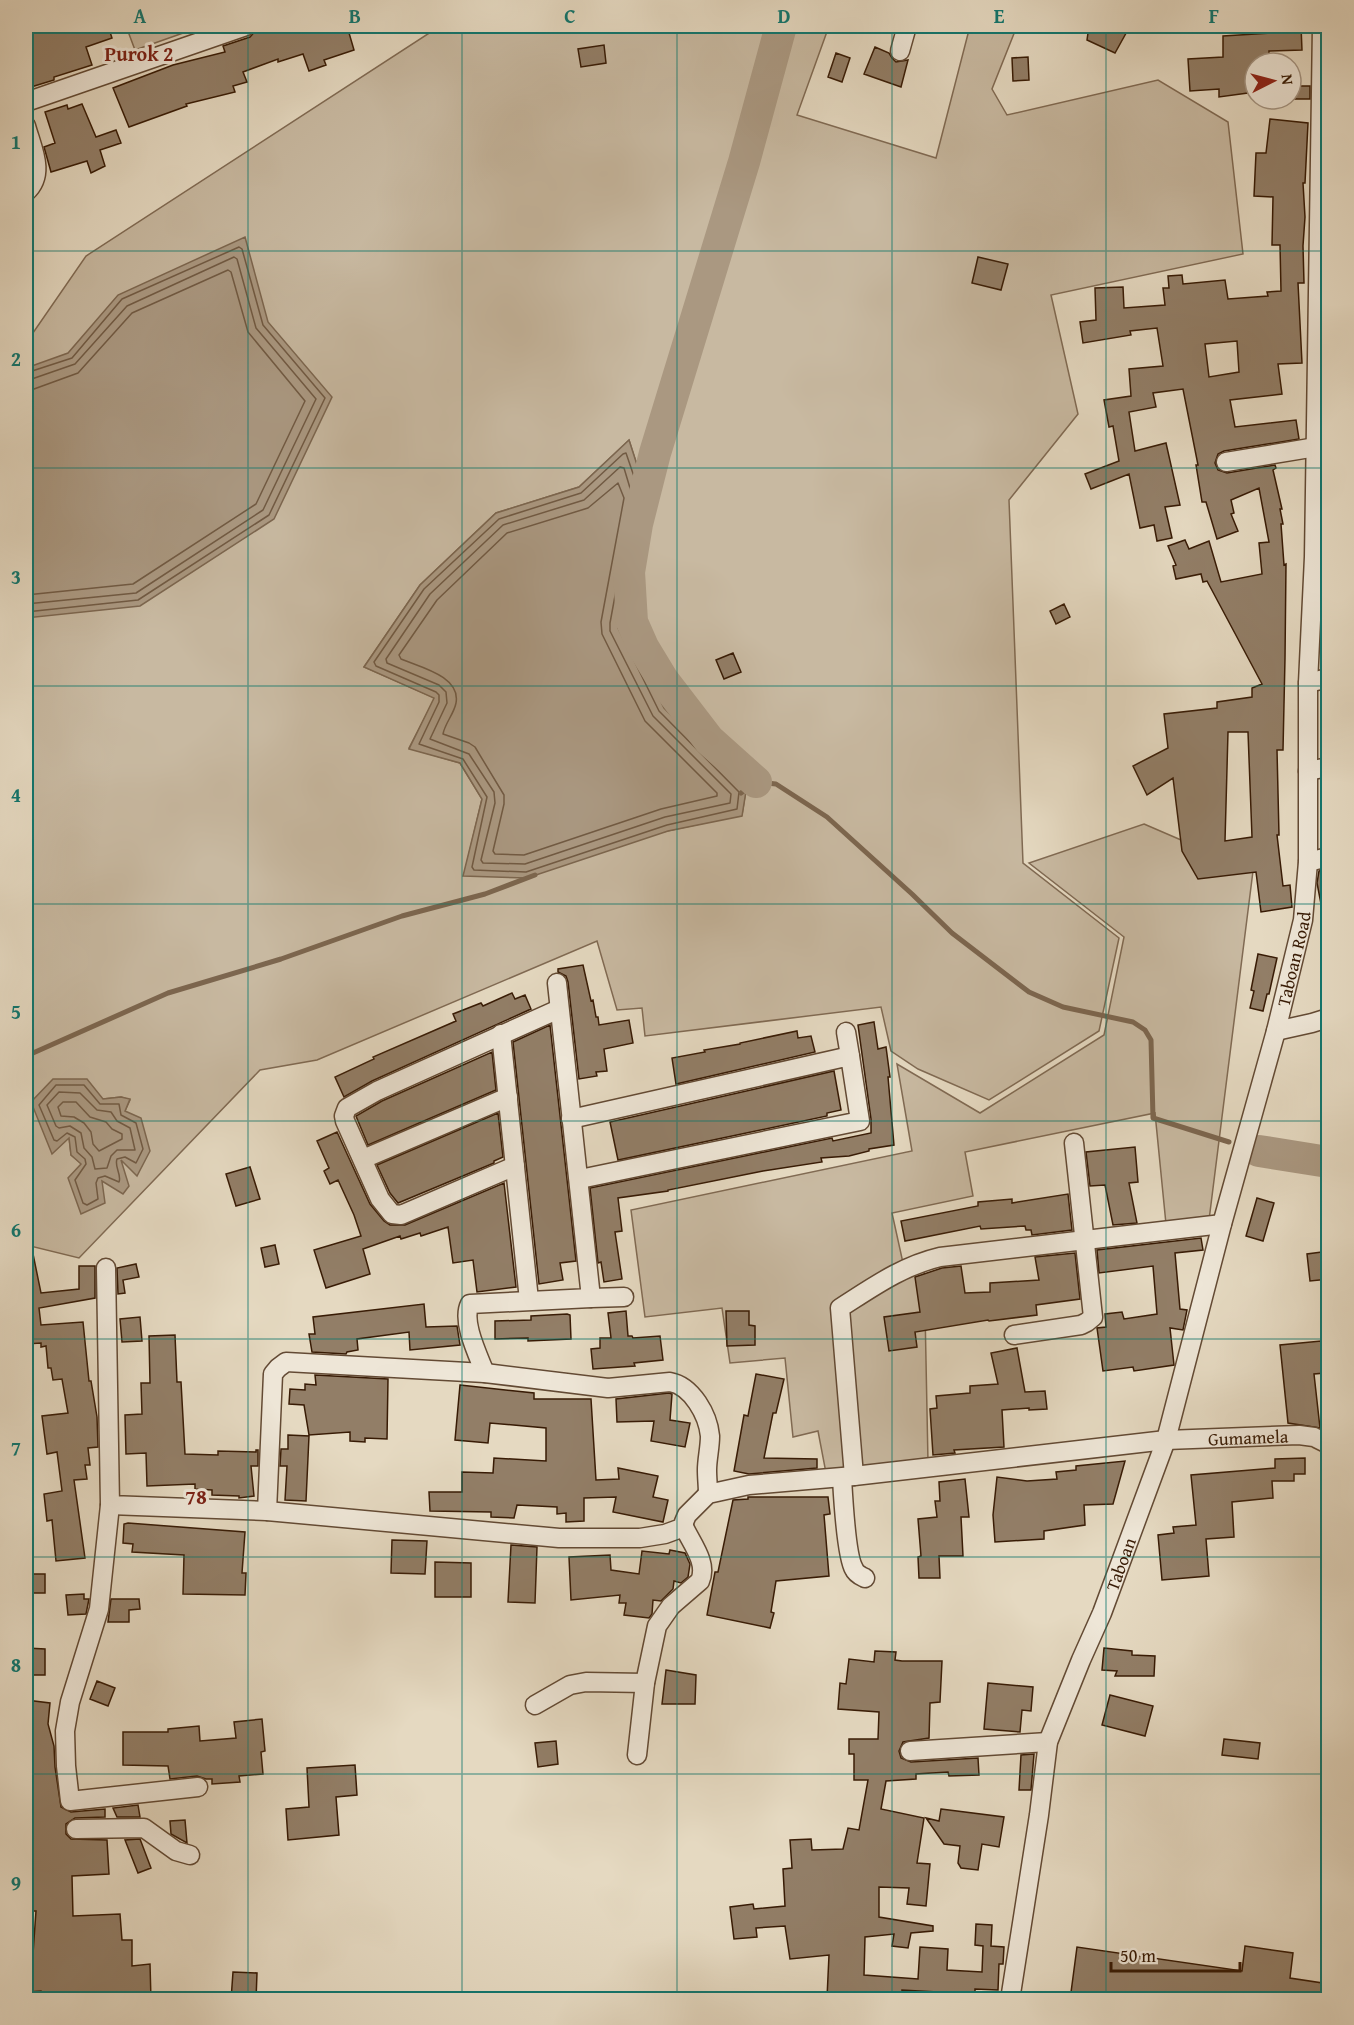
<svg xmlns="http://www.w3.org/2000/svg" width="1354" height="2025" font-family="'Gentium Book Plus',serif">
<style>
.green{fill:#c8b9a1;stroke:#806a53;stroke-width:1.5;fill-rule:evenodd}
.water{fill:#aa9881;stroke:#7c664f;stroke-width:1.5}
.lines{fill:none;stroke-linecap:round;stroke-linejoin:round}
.shore{stroke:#715a43;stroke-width:1.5}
.stream{stroke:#7c664f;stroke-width:5}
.river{stroke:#aa9881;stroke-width:32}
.building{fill:#927e67;stroke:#381b05;stroke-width:1.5;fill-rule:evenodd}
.minor-casing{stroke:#634a34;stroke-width:21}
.minor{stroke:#eee6d7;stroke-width:18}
.grid{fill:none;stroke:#0f766e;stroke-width:1.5;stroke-opacity:0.55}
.labels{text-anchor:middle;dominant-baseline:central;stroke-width:6;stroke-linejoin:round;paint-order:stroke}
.street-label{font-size:18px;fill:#381b05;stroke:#eee6d7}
.neighbourhood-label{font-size:20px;font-weight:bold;fill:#7a1f14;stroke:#eee6d7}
.quarter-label{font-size:21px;font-weight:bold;fill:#7a1f14;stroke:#eee6d7}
.neatline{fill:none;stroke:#0f766e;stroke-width:2}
.grid-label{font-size:20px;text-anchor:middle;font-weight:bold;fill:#0f766e}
</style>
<rect width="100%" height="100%" fill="#e5d9c1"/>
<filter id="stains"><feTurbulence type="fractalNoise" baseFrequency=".00333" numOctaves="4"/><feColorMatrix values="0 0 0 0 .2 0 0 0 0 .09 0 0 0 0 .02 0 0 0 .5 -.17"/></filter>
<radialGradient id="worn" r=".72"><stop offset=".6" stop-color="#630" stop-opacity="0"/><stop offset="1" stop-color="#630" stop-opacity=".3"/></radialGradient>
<path class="green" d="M126 26H203L135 50Z
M440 26H829L797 115 936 158 970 26H1017L992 89 1007 115 1158 80 1228 122 1243 254 1051 295 1078 414 1009 500 1023 863 1119 938 1099 1031 989 1100 918 1069 891 1051 881 1007 645 1036 642 1008 617 1010 597 941 317 1060 260 1070 79 1258 26 1245V343L86 256ZM629 440 647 496 623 626 664 708 746 790 742 815 464 875 482 799 460 763 409 748 435 698 364 667 420 585 496 513 579 487ZM121 1097 130 1100 125 1111 120 1158 102 1180 71 1155 69 1137 52 1153 103 1099Z
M1144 824 1253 871 1209 1220 1166 1224 1155 1113 965 1152 973 1196 892 1213 903 1263 924 1259 928 1462 826 1473 818 1431 793 1437 785 1358 730 1363 722 1308 645 1317 631 1210 912 1151 897 1064 980 1113 1104 1035 1124 937 1029 863Z"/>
<path class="water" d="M245 237 268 322 332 397 274 519 140 606 26 618V368L68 353 118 295Z
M629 440 647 496 623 626 664 708 746 791 742 816 668 831 527 878 463 876 482 799 460 763 409 749 434 698 364 667 420 585 496 513 579 487Z
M53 1079H87L103 1099 121 1097 130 1099 125 1111 141 1118 150 1151 137 1176 121 1160 129 1186 123 1194 102 1181 105 1203 81 1214 68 1178 81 1164 71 1155 69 1138 52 1154 31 1102Z"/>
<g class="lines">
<path class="shore" d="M26 373 72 358 122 299 239 247 242 249 263 325 325 398 269 515 138 600 26 612
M26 381 75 364 127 306 234 257 237 259 256 328 316 399 263 510 136 593 26 604
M26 390 34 389 78 373 132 313 228 270 231 272 248 332 305 401 256 504 133 584 26 595
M626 453 641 497 618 628 659 711 739 792 737 809 667 825 526 872 474 870 472 867 487 797 463 759 419 744 439 702V695L436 692 376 666 374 662 424 589 499 519 581 493 623 454Z
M620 467 624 468 633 498 610 623V631L653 716 731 794 730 803 665 817 525 864 483 863 481 860 495 803 494 792 469 754 430 739 447 703 446 692 439 685 387 663 386 659 430 594 503 525 584 500Z
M618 483 624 498 601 622 602 634 645 721 717 793V796L661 809 524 855 495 854 493 851 504 804V795L475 747 469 743 443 734C445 723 454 714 456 703 461 676 419 667 401 659L399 655 437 600 507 533 588 508Z
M56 1085H84L100 1104H119L121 1115 136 1123 143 1149 136 1163 125 1157 117 1159C114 1167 122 1175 119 1182L105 1176 98 1178 96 1183 98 1199 87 1205 83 1203 75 1180 86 1164 85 1159 77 1152 75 1137 67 1133 57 1141 54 1140 39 1105Z
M59 1092 80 1093 97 1110 111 1112 117 1121 130 1128 135 1150H117L111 1156 107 1168 95 1169 92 1157 84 1148 81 1133 70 1126 59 1128 56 1126 47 1105Z
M63 1102H76L90 1117 106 1122 112 1129 122 1134V1139L99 1151 93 1144 91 1132 84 1123 74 1117 61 1116 58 1107Z"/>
<path class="stream" d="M741 793 756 782 776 784 827 817 912 894 952 933 1029 992 1063 1007 1133 1022 1145 1030 1151 1040 1153 1118 1229 1142
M26 1054 33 1053 168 993 281 959 402 916 485 894 535 875"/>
<path class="river" d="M756 782 709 740 663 680 643 647 632 622 629 572 637 524 655 453 744 162 781 26
M1259 1151 1328 1162"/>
</g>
<path class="building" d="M26 26H108L112 38 86 47 92 65 54 77V80L31 87 26 71Z
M269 26H347L354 50 324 60 326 65 309 71 303 54 278 62V59L243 72 247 82 233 86 235 92 186 104 187 106 129 127 113 88 173 65 225 52 223 46 250 37 256 30Z
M1089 26H1130L1115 53 1087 40Z
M1272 26H1301L1302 50 1269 51V56H1266V63H1255V92L1219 97V89L1190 91 1188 59 1223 57V36L1272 33Z
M604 45 606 63 581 67 578 49Z
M875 47 889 53 892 58 896 62 908 60 901 87 864 74Z
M836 53 850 58 842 82 828 77Z
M1028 57 1029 80 1013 81 1012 58Z
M1291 86H1310V99H1291Z
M82 104 96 137 116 130 121 143 100 150 105 166 91 173 87 161 51 172 44 147 55 143 45 112 67 105 68 109Z
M1270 119 1308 123 1305 183H1303L1305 217 1303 246 1304 283H1298L1302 363 1278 364 1282 394 1230 400 1235 427 1296 420 1299 439 1224 451 1218 454 1215 463 1218 470 1227 473 1275 465 1276 468 1273 470 1282 509H1280L1283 524H1281L1284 565 1286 564 1285 658 1283 750H1277L1279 835H1277L1283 886 1290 885 1292 907 1261 912 1256 872 1198 879 1182 851 1173 778 1147 795 1133 766 1168 748 1164 714 1217 708V702L1252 697V688L1262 684 1207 581 1203 582 1201 574 1176 579 1173 566 1176 565 1168 546 1185 540 1189 549 1209 541 1221 582 1262 574 1259 543 1269 542 1259 488 1231 500 1234 513 1231 514 1238 531 1217 539 1206 502H1202L1196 465H1198L1183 389 1153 393 1156 407 1129 412 1135 451 1166 443 1180 505 1165 507 1172 538 1157 541 1154 525 1140 528 1129 474 1091 489 1085 474 1119 461 1113 426 1109 427 1104 400 1131 396 1129 369 1163 366 1157 328 1130 331 1131 335 1083 343 1080 322 1096 320 1095 288 1123 287 1124 308 1165 305 1163 288H1169L1168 276 1182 275 1183 284 1225 280 1228 299 1268 296 1267 292 1281 291 1280 245H1272L1273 197 1254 196 1256 153H1266ZM1237 341 1239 372 1209 377 1205 344ZM1228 732H1248L1252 837 1225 841Z
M978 257 1008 264 1001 290 972 283Z
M1064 604 1070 617 1056 624 1050 611Z
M733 653 741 672 724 679 716 660Z
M1329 868V903L1321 904 1317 883 1319 871Z
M1258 954 1277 958 1269 994H1267L1263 1011 1250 1008 1254 991 1251 990Z
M583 965 591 1001 593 1000 596 1017H598L599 1025 629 1020 633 1043 604 1049 607 1071 596 1072 597 1076 579 1079 568 982 566 976 558 972V969Z
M512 993 515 999 525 995 531 1009 372 1081 344 1097 335 1077 374 1059 373 1057 456 1021 453 1014 481 1003 483 1006Z
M874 1022 878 1049 886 1047 890 1077H888L894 1145 869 1149V1151L849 1156 821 1158 822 1162 763 1171 668 1190V1191L618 1198 622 1231 615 1232 622 1279 604 1282 601 1262 598 1263 590 1188 832 1138 833 1141 871 1133V1119L858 1025Z
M550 1025 576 1261 560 1263 563 1280 539 1284 513 1042Z
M797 1031 798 1038 811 1036 815 1052 676 1084 672 1058 705 1052 704 1050 740 1044V1043Z
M492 1052 496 1090 368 1145 356 1116 382 1101Z
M834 1071 841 1110 827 1113V1116L618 1160 610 1122Z
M498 1113 503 1157 494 1161V1163L398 1203 390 1193 377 1165Z
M337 1132 370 1204 384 1221 390 1225H405L504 1183 516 1287 477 1292 473 1260 453 1263 448 1227 421 1236 420 1233 401 1239 400 1236 363 1249 370 1274 326 1288 314 1250 361 1236 354 1215 338 1180 330 1184 324 1171 329 1168 317 1141Z
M1135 1147 1138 1182 1129 1183 1137 1223 1113 1225 1105 1185 1090 1186 1086 1152Z
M250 1167 260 1199 236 1206 226 1174Z
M1068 1194 1072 1230 1032 1235 1031 1230H1026L1025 1226 981 1229 980 1226 905 1241 901 1221 978 1206V1202L1012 1199V1203Z
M1257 1198 1274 1203 1263 1241 1246 1236Z
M1201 1238 1203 1250 1175 1253 1180 1309 1187 1310 1183 1330 1170 1328 1174 1365 1134 1371 1133 1367 1103 1371 1097 1328 1106 1327 1105 1314 1122 1312 1124 1319 1157 1314 1153 1266 1099 1273 1097 1250Z
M275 1245 279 1264 265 1267 261 1248Z
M26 1249H32L41 1293 79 1289V1266H95V1298L39 1308 41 1325 83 1322 89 1381H91L97 1417 98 1447 88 1448 90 1465H85L87 1479 74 1480 85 1558 56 1561 52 1520 47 1521 44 1494 62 1491 57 1452 47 1454 42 1416 68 1413 62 1379 53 1380 51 1368H48L46 1346 41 1347V1343L26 1344Z
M1329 1251V1279L1310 1281 1307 1254Z
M1075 1253 1080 1299 1036 1305 1037 1315 989 1321 988 1320 915 1332 917 1347 889 1351 884 1317 920 1312 915 1277 942 1268 961 1266 965 1293 990 1292V1283L1039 1280 1035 1257Z
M136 1264 139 1277 123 1280 125 1293 118 1294 117 1268Z
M424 1304 426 1327 457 1326 460 1345 410 1350 409 1332 357 1339 358 1350 347 1352 346 1354 312 1352 309 1334H315L313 1317Z
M626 1311 628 1336H632L633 1338 660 1336 663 1360 634 1363 635 1366 593 1369 591 1349 600 1348V1338H611L608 1313Z
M726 1311H749V1325L755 1326V1345L727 1346Z
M567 1314 570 1315 571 1339 528 1341V1338L495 1339V1321L531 1320V1316Z
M140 1317 142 1341 122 1342 120 1319Z
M175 1335 177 1382H181L185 1454 218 1455V1451L256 1452V1450H258V1466H251L254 1496 239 1498V1496L212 1495V1490L195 1489V1484L147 1486 146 1453 126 1454 125 1415 142 1414 141 1383H150L149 1336Z
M1321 1341 1325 1373 1314 1374 1320 1428 1288 1423 1280 1345Z
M1017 1348 1025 1392 1045 1391 1047 1409 1029 1410V1408L1002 1410 1004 1447 954 1450 955 1453 933 1455 930 1409 937 1408 936 1396 970 1393V1386L998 1384 991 1353Z
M756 1374 784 1379 776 1413H773L764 1458 817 1459V1468L749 1474 734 1471 744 1415 748 1416Z
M315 1375 388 1379 387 1439 365 1438V1442L350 1441V1432L309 1435 304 1405 289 1404 290 1389 305 1390V1384L316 1385Z
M460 1385 534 1393V1399H591L596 1480 619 1479 618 1468 658 1476 653 1497 668 1500 663 1522 613 1512 616 1497 584 1498V1521L566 1522V1513L557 1514V1507L517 1505 514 1518 491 1517V1512L430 1511 429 1492H462V1472L493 1473 494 1458 546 1461V1428L490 1423 488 1443 455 1440Z
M669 1393 672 1394 670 1420 690 1423 685 1447 651 1441 654 1421 617 1422 616 1399Z
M288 1435 309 1436 306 1501 285 1500 287 1466H280L281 1449H288Z
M1305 1458V1474H1294V1481H1272L1273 1498 1232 1502 1234 1537 1206 1539 1209 1576 1162 1580 1158 1535 1174 1533 1173 1527 1196 1525 1191 1475 1275 1468V1459Z
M1125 1461 1113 1504 1084 1505 1085 1525 1044 1531V1539L995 1542 993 1515 997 1477 1027 1481 1057 1479 1056 1472 1076 1470V1466Z
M965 1479 969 1517H961L963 1556H939L940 1578H919L918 1557 921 1556 918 1519 937 1517 935 1501H940L939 1482Z
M748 1497H828L830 1514 824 1515 829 1576 776 1581 771 1612 774 1613 770 1628 707 1615 715 1572H718L733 1500 748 1499Z
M128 1523 245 1532 242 1573H246L245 1595 183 1594 184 1555 132 1552 133 1544 123 1543 124 1524Z
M392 1540 427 1541 425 1574 391 1573Z
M511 1545 537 1547 535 1603 508 1602Z
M670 1550 685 1553 690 1564 688 1577 681 1583 674 1581 673 1589 661 1601 653 1600 652 1614 649 1618 624 1615 626 1603H619L620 1595 571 1600 569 1557 610 1555 611 1570 639 1574 642 1551 669 1554Z
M435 1562 471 1563V1597H435Z
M26 1574H45V1593H26Z
M84 1594V1599H89L86 1614 68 1615 66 1595Z
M111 1599H139L140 1609 129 1610V1622H108Z
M26 1648 45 1649V1675H26Z
M1104 1648 1132 1651V1655L1155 1656 1154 1676H1115L1117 1671 1102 1670Z
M875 1651 896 1652 895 1660 902 1661H942L940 1702 930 1703 929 1738 903 1742 899 1751 901 1758 911 1762 978 1758 979 1775 949 1776 948 1772 916 1774V1779L886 1781 881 1809 924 1818 917 1863 930 1864 926 1906 907 1904 909 1888 879 1887V1917L933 1926V1931L911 1933 908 1948 892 1946 894 1934 865 1937 864 1975 918 1979 920 1947 948 1949 947 1970 982 1972 983 1946 975 1945 976 1924 992 1925 991 1946 1004 1947 1003 1964H999L998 1990 975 1989V1994L902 1990V1994L873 1992 872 2000 827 1998 829 1955 790 1959 785 1926 756 1928 757 1937 734 1939 730 1907 753 1904 754 1909 785 1906 783 1869 792 1868 790 1840 811 1839 812 1850 843 1849 848 1828 859 1830 868 1780H854V1754H849V1739H878L879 1712 838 1709 840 1683 846 1684 849 1659 874 1662Z
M666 1670 696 1675 695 1704H662Z
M97 1681 115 1688 108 1706 90 1699Z
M988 1683 1033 1687 1031 1711 1022 1710 1020 1732 984 1729Z
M1110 1695 1153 1706 1145 1736 1102 1725Z
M26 1700 50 1703 48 1724 54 1746 55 1767 61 1807 71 1812 105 1809V1817L75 1818 66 1824V1834L71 1839 107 1840 109 1874 72 1876 73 1916 120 1914 122 1940H132V1966L150 1964 151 2000H42L41 1991 26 1992V1968H32L36 1911H26V1834H29V1804H26Z
M262 1719 265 1751 261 1752 263 1774 239 1776 240 1782 212 1784V1779H206L197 1776 170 1779 168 1766 123 1765V1732H168V1729L199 1726 200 1741 236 1738 234 1722Z
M1224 1739 1260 1743 1258 1759 1222 1755Z
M556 1741 558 1764 538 1767 535 1743Z
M1034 1754 1031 1790H1019L1021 1755Z
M355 1765 357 1795 336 1797 339 1835 288 1840 286 1809 309 1807 307 1768Z
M138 1805 140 1817H117L113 1808Z
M941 1809 1004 1817 999 1847 982 1844 978 1870 961 1868 958 1863 960 1846 944 1844 926 1818 939 1821Z
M185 1820 187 1843 171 1834 170 1821Z
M140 1839 151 1868 138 1873 125 1840Z
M1245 1946 1293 1953 1290 1978 1329 1984V2000H1070L1077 1947 1242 1971Z
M233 1972 257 1973 256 2000H231Z"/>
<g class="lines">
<g class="minor-casing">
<g id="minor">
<path d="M900 51 907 26"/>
<path d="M26 102 246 26"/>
<path d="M26 126C32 148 46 174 26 192"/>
<path d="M1226 462 1316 447"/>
<path d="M1308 683 1328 678"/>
<path d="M1308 771 1328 767"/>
<path d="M1308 862 1328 857"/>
<path d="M1276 1031 1312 1023 1328 1018"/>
<path d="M846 1032 850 1056"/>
<path d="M501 1034 529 1300"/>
<path d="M571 1119 850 1056 860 1121 580 1179"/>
<path d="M363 1159 508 1097"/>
<path d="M515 1166 401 1215 392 1214 380 1199 345 1121 344 1116 347 1108 377 1091 559 1009"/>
<path id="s1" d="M106 1268 110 1505 267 1511 559 1538H640L665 1534 684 1527V1522L687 1515 708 1494 749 1485 854 1476 1166 1440 1299 1435 1314 1437 1328 1444"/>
<path d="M591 1298 624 1297"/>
<path d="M1014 1335 1081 1325 1087 1322 1093 1317 1074 1143"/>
<path d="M485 1373C478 1355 461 1321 470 1304L591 1298 557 983"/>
<path d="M854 1476 840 1308C873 1287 902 1266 940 1257L1222 1224"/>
<path d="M842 1478C843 1495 846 1556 854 1569 856 1574 861 1576 865 1578"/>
<path d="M110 1505 99 1609 70 1702 65 1731 66 1766 70 1801 198 1787"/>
<path d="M267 1511 273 1374 278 1368 286 1362 485 1373 608 1388 670 1382C692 1386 708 1415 710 1436 710 1448 707 1459 707 1470 707 1478 708 1486 708 1494"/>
<path d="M535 1705 570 1685 586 1682 645 1683"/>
<path d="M910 1751 1048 1742"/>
<path d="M637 1755 645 1683 657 1626 671 1606 700 1581C708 1563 692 1544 684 1527"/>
<path d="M76 1829 144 1828 176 1851 190 1855"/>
<path id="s2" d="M1010 2000 1039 1815 1048 1742 1081 1660 1102 1613 1166 1440 1222 1224 1276 1031 1303 920 1308 862V683L1314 557 1322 26"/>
</g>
</g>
<use href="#minor" class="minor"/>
</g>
<path class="grid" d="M248 26V2000M462 26V2000M677 26V2000M892 26V2000M1106 26V2000M26 251H1328M26 468H1328M26 686H1328M26 904H1328M26 1121H1328M26 1339H1328M26 1557H1328M26 1774H1328"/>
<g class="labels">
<g class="street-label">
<text stroke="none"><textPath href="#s2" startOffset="1083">Taboan Road</textPath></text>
<text stroke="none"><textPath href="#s1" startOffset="1400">Gumamela</textPath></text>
<text stroke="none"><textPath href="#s2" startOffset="453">Taboan</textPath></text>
</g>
<g class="neighbourhood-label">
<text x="139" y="53">Purok 2</text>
</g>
<g class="quarter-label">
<text x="196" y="1496">78</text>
</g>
</g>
<rect width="1354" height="2025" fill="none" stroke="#e5d9c1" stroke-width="66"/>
<g transform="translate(1273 81) rotate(84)"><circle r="28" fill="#eee6d7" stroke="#a59583" stroke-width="1.5"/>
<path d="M0-4.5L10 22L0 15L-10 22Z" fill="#8f2418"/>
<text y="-9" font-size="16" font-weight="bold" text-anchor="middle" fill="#381b05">N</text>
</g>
<path d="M1111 1962v9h129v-9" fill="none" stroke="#381b05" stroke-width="3"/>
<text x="1120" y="1962" font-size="18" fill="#381b05" stroke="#eee6d7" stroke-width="4.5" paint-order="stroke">50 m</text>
<rect x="33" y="33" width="1288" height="1959" class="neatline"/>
<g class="grid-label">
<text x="140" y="23">A</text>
<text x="355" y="23">B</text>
<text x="570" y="23">C</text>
<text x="784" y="23">D</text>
<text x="999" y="23">E</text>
<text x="1214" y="23">F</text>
<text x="16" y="149">1</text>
<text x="16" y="366">2</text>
<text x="16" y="584">3</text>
<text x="16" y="802">4</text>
<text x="16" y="1019">5</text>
<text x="16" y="1237">6</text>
<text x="16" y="1455">7</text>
<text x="16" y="1672">8</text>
<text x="16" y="1890">9</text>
</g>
<rect width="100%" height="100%" filter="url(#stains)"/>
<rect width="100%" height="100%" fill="url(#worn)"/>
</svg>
